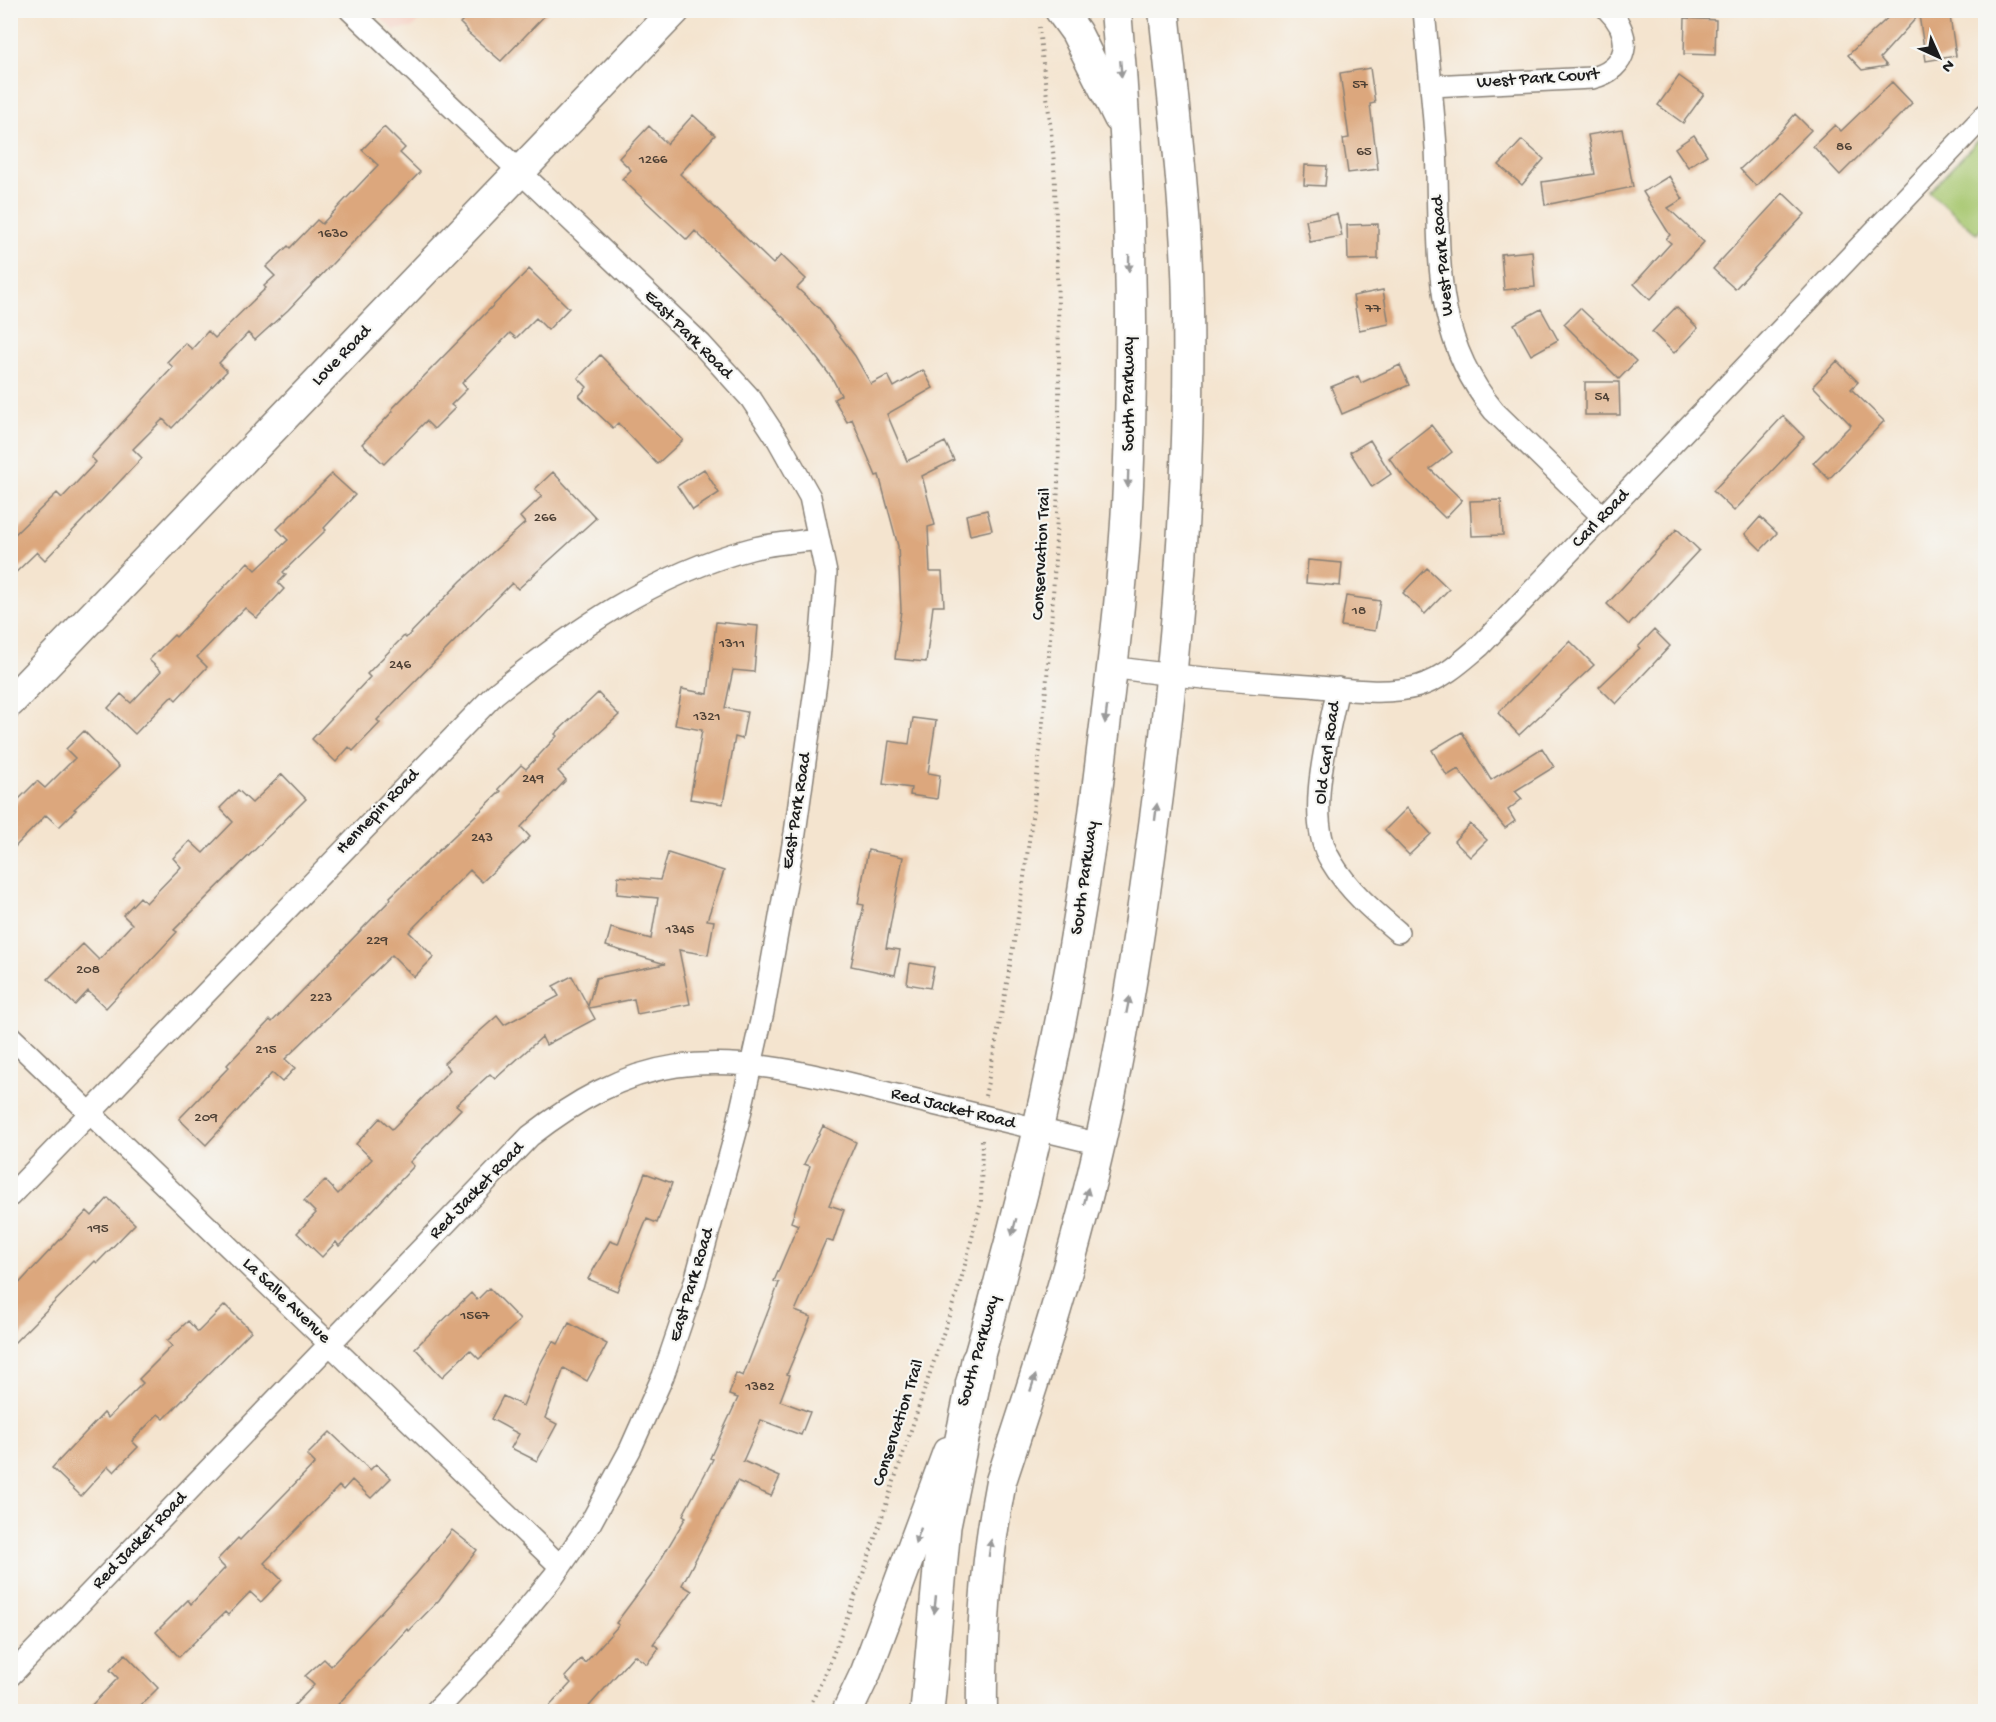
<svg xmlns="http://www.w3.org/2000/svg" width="1996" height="1722" font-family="'Gochi Hand',sans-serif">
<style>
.built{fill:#f6d2c5}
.green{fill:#a7c76f;stroke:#627246;stroke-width:1.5}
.building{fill:#dca77d}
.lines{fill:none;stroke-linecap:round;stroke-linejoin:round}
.street-casing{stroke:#888076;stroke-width:24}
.secondary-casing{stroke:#888076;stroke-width:33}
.highway-casing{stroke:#888076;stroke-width:36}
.path{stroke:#888076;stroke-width:4;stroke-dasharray:1.5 4.5;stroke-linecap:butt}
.street{stroke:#fff;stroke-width:21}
.secondary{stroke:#fff;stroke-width:30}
.highway{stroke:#fff;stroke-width:33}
.oneway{fill:#999}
.labels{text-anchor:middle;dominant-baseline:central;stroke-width:4.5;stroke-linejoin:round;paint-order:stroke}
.number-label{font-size:15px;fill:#4c3f34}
.street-label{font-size:18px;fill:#1c1c1c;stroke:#f6f6f2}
</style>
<rect width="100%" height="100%" fill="#f6f6f2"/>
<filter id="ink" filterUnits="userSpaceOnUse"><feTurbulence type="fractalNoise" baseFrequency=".0167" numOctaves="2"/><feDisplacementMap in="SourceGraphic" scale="12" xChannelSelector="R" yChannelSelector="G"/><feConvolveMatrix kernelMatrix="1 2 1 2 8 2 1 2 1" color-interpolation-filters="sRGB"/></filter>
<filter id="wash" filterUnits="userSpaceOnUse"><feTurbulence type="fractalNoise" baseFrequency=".008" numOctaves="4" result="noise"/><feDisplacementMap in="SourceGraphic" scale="24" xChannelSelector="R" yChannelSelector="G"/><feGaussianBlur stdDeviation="1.35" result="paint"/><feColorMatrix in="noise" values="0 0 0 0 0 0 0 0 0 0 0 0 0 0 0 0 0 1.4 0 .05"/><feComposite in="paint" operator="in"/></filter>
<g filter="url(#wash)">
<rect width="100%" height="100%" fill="#f4e4cf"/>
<path class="built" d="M373 11H429L412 28 394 30Z"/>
<path class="green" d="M1985 133V223L1977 234 1929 192Z"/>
<g id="blocks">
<path class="building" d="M450 10H550L501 61 467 32 468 31 460 23 462 21Z
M1896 10H1949L1956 56 1926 61 1919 15 1880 58 1887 66 1862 70 1848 55Z
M1685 18 1716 20 1715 55 1684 54Z
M1370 68 1375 103 1370 104 1378 169 1348 173 1343 139 1349 138 1340 73Z
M1679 76 1704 94 1683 123 1658 105Z
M1892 82 1912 103 1840 175 1813 146 1835 125 1841 131Z
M1795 114 1811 130 1756 186 1740 169 1780 132Z
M693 115 715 135 680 174 773 264 781 255 806 279 797 288 819 308 855 356 871 384 888 375 894 387 923 370 933 388 887 414 907 461 945 442 954 460 922 476 935 525 928 527 930 572H942L944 606H933L926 662 895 659 901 610 898 546 879 475 876 476 852 419 847 422 834 399 841 395 832 378 792 326 695 231 687 240 622 179 631 170 619 158 649 126 667 144Z
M384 127 405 148 400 153 420 172 288 310 255 340 248 333 219 363 227 371 172 428 163 419 133 449 142 458 45 560 37 552 10 578V539L57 493 62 498 96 462 91 457 173 367 167 362 185 343 192 349 208 331 215 338 266 288 264 286 275 276 266 267 288 246 290 248 317 220 322 224 378 165 362 150Z
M1622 129 1633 187 1545 205 1542 182 1595 174 1588 135Z
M1694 135 1707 155 1688 167 1675 148Z
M1522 140 1544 159 1522 185 1499 165Z
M1305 165 1327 166 1325 186 1304 185Z
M1669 176 1683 199 1668 208 1704 242 1650 300 1634 284 1671 243 1666 239 1670 235 1643 192Z
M1783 193 1805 214 1735 289 1713 269Z
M1337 214 1342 236 1310 242 1306 220Z
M1378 224V259L1348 260 1347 225Z
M1532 251 1535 287 1504 290 1501 254Z
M529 269 569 308 548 330 536 318 516 338 510 333 462 383 467 389 451 405 455 408 434 429 426 421 384 464 362 444 393 411 392 409Z
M1383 290 1389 324 1359 330 1353 296Z
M1676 307 1698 328 1674 353 1652 332Z
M1580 308 1636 361 1619 379 1564 324Z
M1541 309 1558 340 1531 355 1514 324Z
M600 355 683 440 657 464 618 423 613 428 579 396 587 387 578 378Z
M1837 361 1858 382 1851 389 1884 421 1829 479 1813 463 1851 425 1813 386Z
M1400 365 1409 385 1342 414 1331 387 1358 376 1361 383Z
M1585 382H1619L1620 415H1585Z
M1783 416 1804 437 1734 511 1713 491Z
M1431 425 1452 452 1430 469 1462 500 1445 518 1406 480 1389 458Z
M1370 440 1391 474 1372 487 1350 452Z
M704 469 719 493 693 510 677 486Z
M553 472 596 518 518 589 512 583 377 720 380 723 353 751 349 747 336 762 312 739 370 677 367 674 404 636 406 638 461 581 525 523 520 517 542 496 535 489Z
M332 474 355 495 324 528 326 530 283 572 286 575 278 583 284 589 257 618 245 608 197 657 207 667 176 700 172 696 135 734 108 708 121 694 131 703 161 671 149 660 174 635 176 637 248 562 256 570 288 540 277 529Z
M1501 500 1503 535 1472 536 1470 501Z
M987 510 992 530 970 535 966 515Z
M1760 517 1777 533 1761 550 1745 534Z
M1677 529 1699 550 1629 625 1607 604Z
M1308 560 1342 563 1340 586 1306 583Z
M1427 568 1449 589 1425 614 1403 593Z
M1346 596 1380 601 1375 631 1341 626Z
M716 622 758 626 754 672 733 670 725 708 747 712 742 739 735 737 723 804 690 799 702 730 675 725 682 689 708 694Z
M1654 630 1670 646 1616 704 1599 687 1640 648 1638 647Z
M1570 641 1594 665 1519 735 1498 713Z
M598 693 619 715 558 771 566 780 521 827 530 837 482 882 470 870 409 932 434 957 414 977 392 955 285 1059 295 1068 282 1082 272 1073 206 1145 179 1119 229 1067 227 1065 270 1020 272 1022 391 899 390 897 501 791 498 789 521 765 526 769 557 736 555 734Z
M913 718 936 721 928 773 940 775 937 799 910 795 911 788 883 784 889 741 909 744Z
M84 731 119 767 74 809 76 810 59 827 46 815 10 852V808L37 781 45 788 75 758 66 749Z
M1462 732 1491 780 1542 748 1554 767 1515 791 1522 799 1508 810 1515 821 1505 828 1458 769 1447 776 1432 750Z
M282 774 306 799 174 930 177 932 106 1008 88 991 75 1005 48 979 83 944 99 960 132 924 123 915 140 897 146 903 181 867 173 858 190 841 203 853 233 822 220 808 238 790 252 803Z
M1407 808 1431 834 1409 855 1385 830Z
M1470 824 1487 840 1470 857 1454 841Z
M868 850 903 857 886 948 900 950 895 975 851 966 864 905 858 904Z
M668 853 724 871 707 920 714 921 708 955 679 950 690 1004 637 1014 634 999 589 1008 595 1019 546 1045 542 1037 495 1079 490 1074 456 1105 461 1109 410 1162 414 1166 339 1246 336 1242 322 1257 297 1233 316 1213 304 1201 325 1180 338 1194 372 1159 356 1144 380 1118 392 1129 450 1070 444 1063 497 1016 504 1025 559 996 553 986 572 976 588 1006 596 978 665 964 606 946 611 928 651 939 658 898 617 894 618 876 660 880Z
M910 963 934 967 930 988 907 984Z
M823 1126 856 1142 829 1205 844 1210 833 1242 826 1240 795 1311 811 1317 787 1374 790 1375 780 1401 810 1412 801 1435 761 1420 743 1461 780 1477 771 1496 737 1481 682 1585 692 1591 653 1644 659 1648 647 1664 634 1655 584 1712H544L571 1683 565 1677 581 1659 585 1663 619 1625 616 1623 651 1576 686 1517 683 1515 713 1459 710 1458 738 1398 729 1395 736 1373 743 1376 779 1283 774 1281 798 1225 791 1222 810 1166 804 1164Z
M645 1173 672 1183 657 1223 647 1219 617 1291 588 1279 610 1241 618 1244Z
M108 1198 135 1224 97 1263 95 1261 10 1347V1293L87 1211 92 1216Z
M489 1288 520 1320 479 1359 470 1350 442 1377 415 1348 471 1293 477 1300Z
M225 1305 251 1331 164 1419 158 1414 132 1441 138 1447 114 1472 108 1466 81 1496 52 1468 104 1413 108 1418 143 1383 139 1379 172 1346 167 1341 188 1321 198 1332Z
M569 1323 607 1344 587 1381 564 1368 545 1418 557 1424 537 1461 511 1448 519 1434 491 1419 503 1396 523 1406 539 1366 553 1341 558 1344Z
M330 1432 370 1470 376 1464 391 1478 371 1498 352 1480 343 1490 339 1486 264 1563 282 1580 261 1602 250 1592 228 1615 225 1612 179 1657 156 1632 188 1600 191 1604 225 1568 217 1560 238 1538 240 1540 315 1463 307 1455Z
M452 1530 477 1550 439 1600 409 1631 407 1629 331 1712H288L314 1685 305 1676 324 1659 331 1666 416 1574Z
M125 1654 158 1688 134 1712H85L118 1678 110 1670Z"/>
</g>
</g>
<g filter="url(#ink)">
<use href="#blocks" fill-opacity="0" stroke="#888076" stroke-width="1.5"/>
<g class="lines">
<g class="street-casing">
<path id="street" d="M350 10 701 344 751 399 778 440 810 497 826 573 819 661 795 833 763 1012 736 1132 694 1285 663 1376 630 1450 591 1522 554 1576 487 1657 435 1712
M1424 10C1428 56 1433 102 1436 148 1441 245 1428 331 1494 411L1603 517
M1431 86 1592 78C1629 69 1634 36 1608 10
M1112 667C1178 677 1243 682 1309 686 1344 689 1386 696 1419 686 1444 678 1461 662 1480 646L1986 114
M1338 688C1328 736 1304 818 1331 861 1348 890 1373 911 1398 932
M10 1036 560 1566
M10 1196 495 694C572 632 654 574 751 549 773 543 797 542 819 539
M10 1676 530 1136C574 1102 621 1074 676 1066 752 1056 828 1078 900 1096 967 1112 1033 1128 1100 1144"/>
</g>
<g class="secondary-casing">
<path id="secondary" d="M1060 10 1076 32 1119 118
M10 702 675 10
M971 1383C986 1337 997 1289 1010 1242 1050 1091 1079 939 1098 783 1110 684 1124 584 1128 485 1135 327 1130 168 1116 10
M847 1712 866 1672 948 1452
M982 1712C981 1633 986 1558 1001 1481 1038 1370 1074 1258 1100 1143 1126 1028 1143 912 1158 795 1178 634 1191 473 1188 309 1187 210 1174 110 1164 10"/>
</g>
<g class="highway-casing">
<path id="highway" d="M927 1712 944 1526 978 1361"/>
</g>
<path class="path" d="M985 1096C1042 826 1067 550 1057 274 1056 233 1056 191 1053 150 1049 109 1043 68 1039 27
M807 1712 828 1668 861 1580 961 1280 981 1203 982 1136"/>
<use href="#street" class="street"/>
<use href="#secondary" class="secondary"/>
<use href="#highway" class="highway"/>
</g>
<defs><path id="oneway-solid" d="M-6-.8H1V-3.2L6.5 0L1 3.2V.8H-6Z" transform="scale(1.5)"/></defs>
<g class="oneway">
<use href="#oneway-solid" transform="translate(1121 69) rotate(85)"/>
<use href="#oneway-solid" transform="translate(1129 263) rotate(91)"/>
<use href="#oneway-solid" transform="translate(1128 479) rotate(92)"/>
<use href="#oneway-solid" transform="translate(1106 715) rotate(97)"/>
<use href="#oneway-solid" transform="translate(1156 812) rotate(-83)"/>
<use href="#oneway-solid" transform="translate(1128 1005) rotate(-79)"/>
<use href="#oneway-solid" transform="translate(1086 1196) rotate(-76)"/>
<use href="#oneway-solid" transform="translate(1014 1227) rotate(105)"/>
<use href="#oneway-solid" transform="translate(1033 1383) rotate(-72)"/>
<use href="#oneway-solid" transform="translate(918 1536) rotate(110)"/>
<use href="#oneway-solid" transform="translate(990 1548) rotate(-82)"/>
<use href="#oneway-solid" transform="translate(935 1605) rotate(96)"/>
</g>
</g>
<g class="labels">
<g class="number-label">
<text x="1360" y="85">57</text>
<text x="1844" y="147">86</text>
<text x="1364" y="152">65</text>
<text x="653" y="160">1266</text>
<text x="333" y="234">1630</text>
<text x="1373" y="309">77</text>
<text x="1602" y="397">54</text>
<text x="545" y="518">266</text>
<text x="1359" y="611">18</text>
<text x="732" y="644">1311</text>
<text x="400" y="665">246</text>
<text x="707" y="717">1321</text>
<text x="533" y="779">249</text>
<text x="482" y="838">243</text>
<text x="680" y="930">1345</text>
<text x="377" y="941">229</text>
<text x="88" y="970">208</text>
<text x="321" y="998">223</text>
<text x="266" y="1050">215</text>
<text x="206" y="1118">209</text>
<text x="98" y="1229">195</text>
<text x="475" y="1316">1567</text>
<text x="760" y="1387">1382</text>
</g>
<g class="street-label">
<text transform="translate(1538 79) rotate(-4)">West Park Court</text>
<text transform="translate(1443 256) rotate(-95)">West Park Road</text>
<text transform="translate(688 335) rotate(45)">East Park Road</text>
<text transform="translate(342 356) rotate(-46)">Love Road</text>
<text transform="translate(1129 394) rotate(-90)">South Parkway</text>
<text transform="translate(1601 519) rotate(-46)">Carl Road</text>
<text transform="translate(1042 554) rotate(-87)">Conservation Trail</text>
<text transform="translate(1328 753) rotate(-82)">Old Carl Road</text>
<text transform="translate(797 811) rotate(-81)">East Park Road</text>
<text transform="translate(378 812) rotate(-46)">Hennepin Road</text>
<text transform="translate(1085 878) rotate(-82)">South Parkway</text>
<text transform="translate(953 1109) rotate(14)">Red Jacket Road</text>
<text transform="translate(477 1191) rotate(-46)">Red Jacket Road</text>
<text transform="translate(692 1285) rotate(-73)">East Park Road</text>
<text transform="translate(286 1301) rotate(44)">La Salle Avenue</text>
<text transform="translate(979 1351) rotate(-74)">South Parkway</text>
<text transform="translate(899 1423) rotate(-72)">Conservation Trail</text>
<text transform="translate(140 1541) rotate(-46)">Red Jacket Road</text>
</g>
</g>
<rect width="1996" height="1722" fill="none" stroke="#f6f6f2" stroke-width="36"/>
<g transform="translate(1939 57) rotate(135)" stroke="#f6f6f2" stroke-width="4.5" paint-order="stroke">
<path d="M0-4.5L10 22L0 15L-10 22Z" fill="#1c1c1c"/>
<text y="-9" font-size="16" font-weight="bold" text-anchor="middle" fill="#1c1c1c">N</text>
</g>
</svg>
